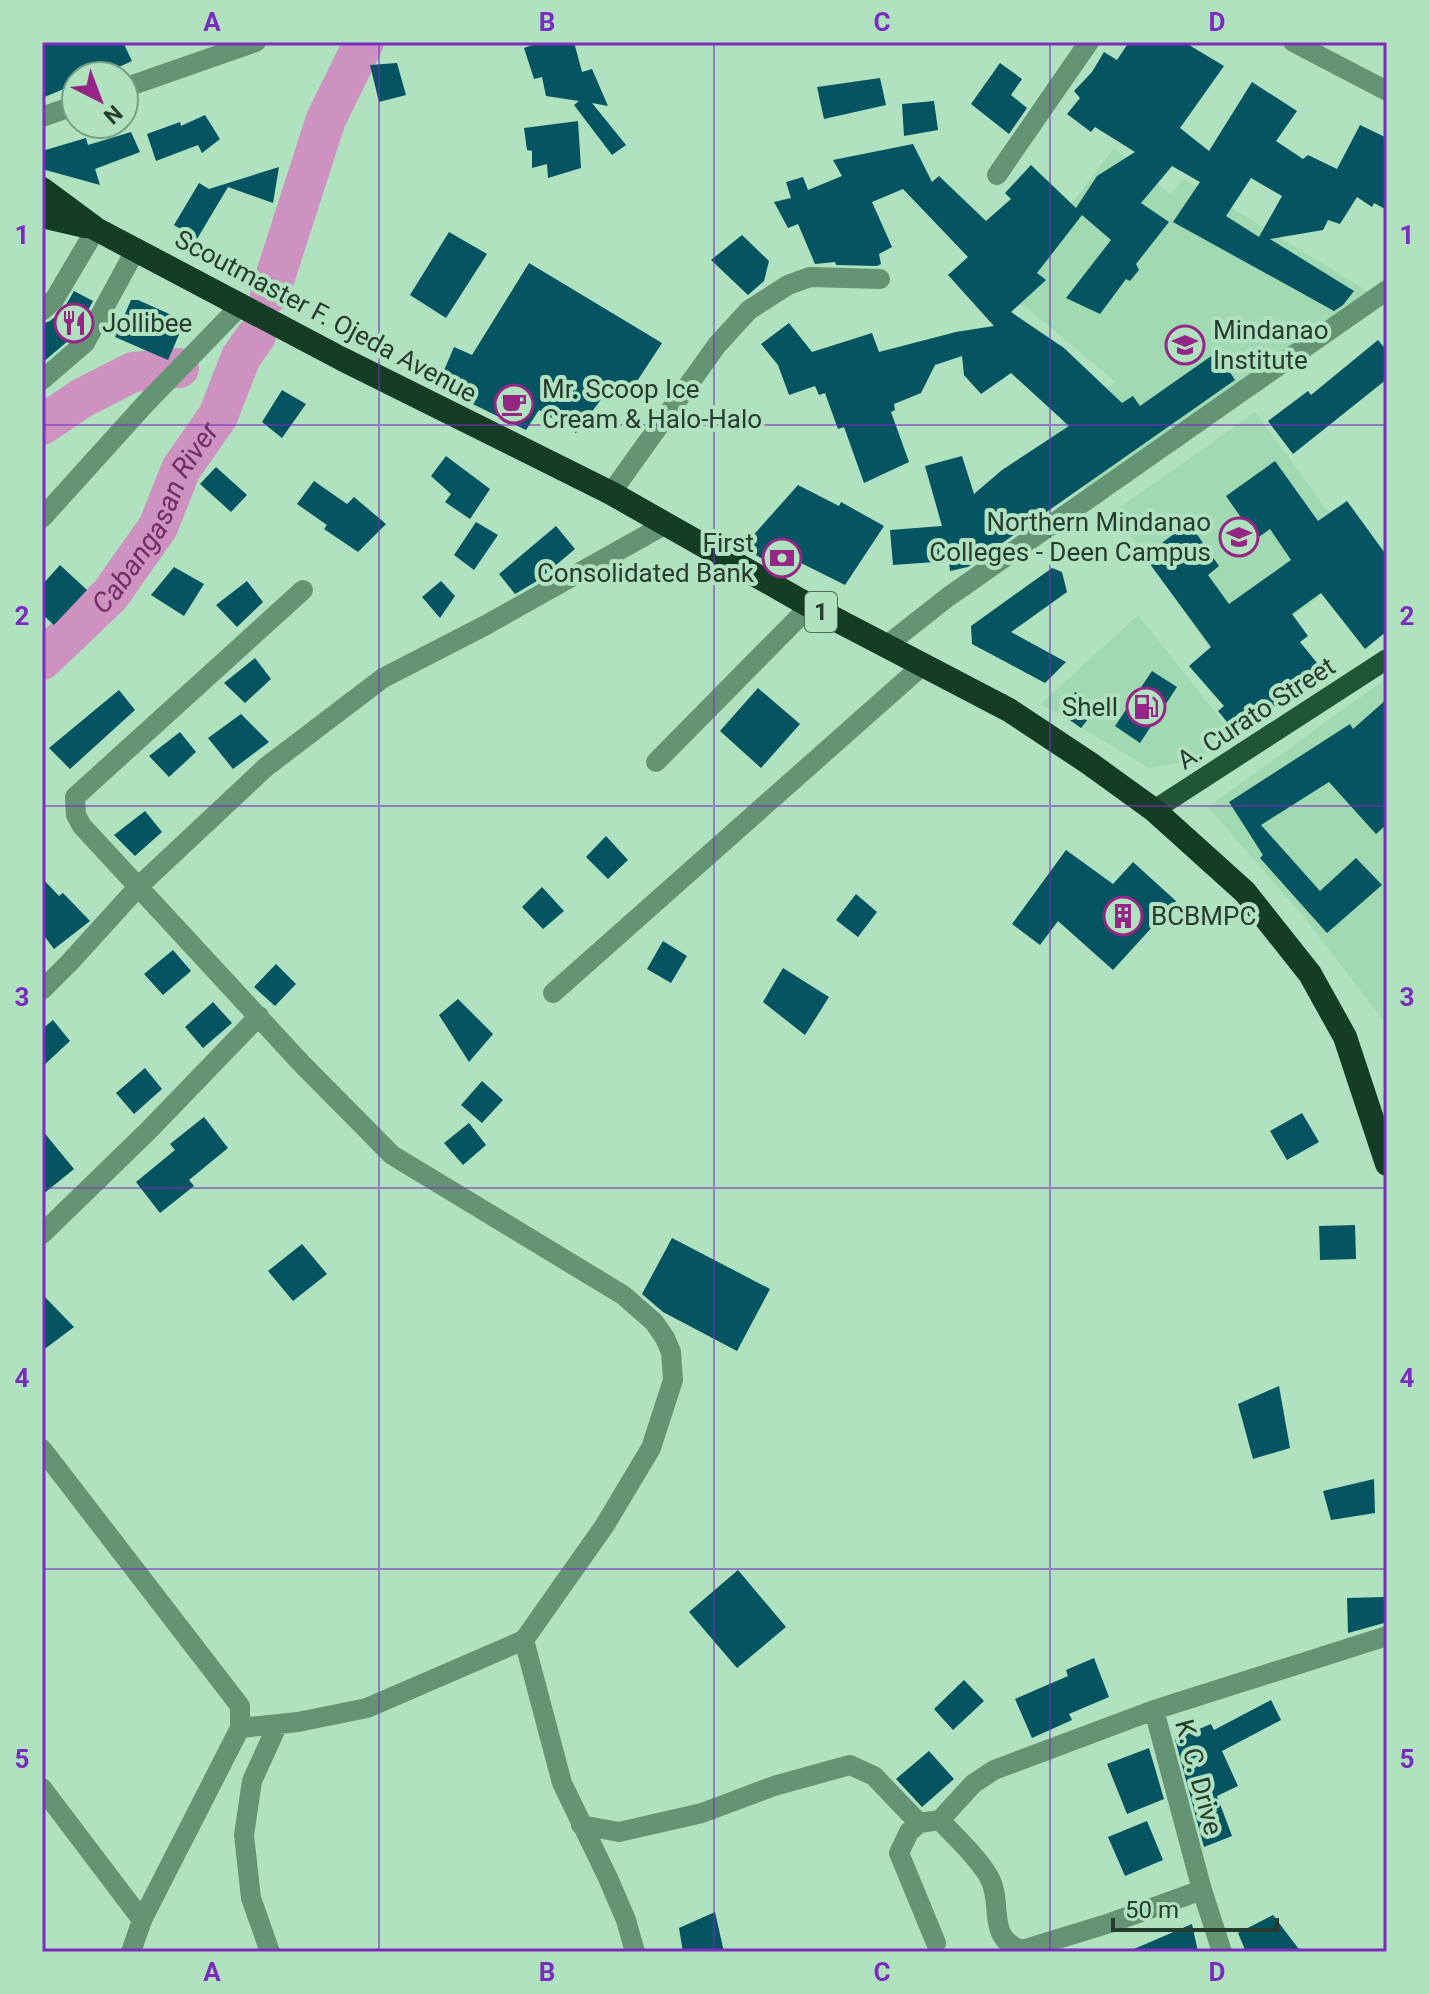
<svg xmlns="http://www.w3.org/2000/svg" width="1429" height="1994" font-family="Roboto,sans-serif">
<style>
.built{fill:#a0d9b2}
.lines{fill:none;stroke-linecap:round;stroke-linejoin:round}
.river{stroke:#cd92c0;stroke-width:40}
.building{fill:#055462;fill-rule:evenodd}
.minor{stroke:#659475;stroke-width:20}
.major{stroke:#205636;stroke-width:20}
.highway{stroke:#153d26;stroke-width:24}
.grid{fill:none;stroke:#7b2cbf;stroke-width:2;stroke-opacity:0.55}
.labels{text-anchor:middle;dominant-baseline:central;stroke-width:8;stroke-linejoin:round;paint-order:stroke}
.shield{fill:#b0e2c0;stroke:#506d5a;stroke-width:2}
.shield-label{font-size:24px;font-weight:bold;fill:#273b2e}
.street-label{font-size:26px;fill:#273b2e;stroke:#b0e2c0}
.poi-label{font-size:26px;fill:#273b2e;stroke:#b0e2c0;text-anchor:start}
.water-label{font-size:28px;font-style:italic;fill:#732d66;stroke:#b0e2c0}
.neatline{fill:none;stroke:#7b2cbf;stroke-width:3}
.grid-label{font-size:26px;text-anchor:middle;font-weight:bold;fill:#7b2cbf}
</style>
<rect width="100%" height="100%" fill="#b0e2c0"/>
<path class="built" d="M1114 148 1170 194 1184 179 1372 294 1088 490 1047 433 1116 382 1026 307 1003 300 1062 216Z
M1255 412 1366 563 1223 667 1114 512Z
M1138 615 1232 733 1198 760 1149 768 1041 704Z
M1387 678V1025L1304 917 1208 807Z"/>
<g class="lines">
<g class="river">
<path d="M270 293 326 119 364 42"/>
<path d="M42 425 82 398 133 372 179 368"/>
<path id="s1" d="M42 660 110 595 158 527 181 469 218 416 241 357 256 336"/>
</g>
</g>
<path class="building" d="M42 42H123L132 61 99 76H76V84L42 98Z
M541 42H574L582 72 592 69 608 106 592 103 626 145 612 155 574 105 579 101 546 96 542 77 534 79 524 48Z
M1129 42H1184L1224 66 1180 128 1209 151 1252 82 1297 111 1276 141 1303 159 1308 155 1337 169 1360 125 1387 138V210L1374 203 1372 207 1357 197 1340 224 1328 220 1323 230 1270 239 1354 291 1343 305 1334 311 1173 222 1200 182 1172 166 1141 203 1169 222 1136 264 1139 270 1130 281 1126 279 1100 314 1066 298 1111 240 1082 215 1037 273 1046 280 1011 312 1064 348 1122 403 1133 396 1140 406 1217 352 1235 380 968 567 950 571 949 561 893 565 890 530 942 526 925 466 962 456 974 494 1002 470 1069 426 1011 373 981 394 964 375 962 356 935 365 921 393 894 404 895 410 891 412 909 462 864 483 844 427 838 429 825 393 819 395 815 386 789 395 778 365 761 344 789 323 812 352 872 333 879 352 956 332 994 326 948 275 968 257 903 189 872 202 892 247 879 254 881 264 877 266 836 265 835 262 815 264 798 224 788 228 774 202 791 198 786 182 803 177 808 190 842 176 833 160 913 144 932 182 939 176 986 221 1011 199 1005 193 1031 165 1076 208 1097 176 1135 152 1095 127 1091 132 1067 114 1080 98 1074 91 1092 72 1104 52 1117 60ZM1251 178 1282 196 1259 237 1226 216Z
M397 63 406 95 379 102 370 65Z
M1000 63 1022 79 1011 95 1027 108 1009 134 971 104Z
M880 78 886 105 824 119 817 87Z
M934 101 938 130 904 136 902 104Z
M205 115 220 139 202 153 198 145 156 161 147 134 180 122 181 126Z
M578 121 581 168 548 178 547 164 532 168V151L527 150 524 128Z
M131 132 140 152 95 169 100 185 42 169V151L86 138 88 145Z
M279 167 273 203 228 187 197 239 174 225 199 183 209 189Z
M449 232 487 254 446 318 410 295Z
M742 235 769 261 764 281 748 295 711 260Z
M529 263 662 343 630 392 614 382 576 433 539 410 526 430 442 389 449 381 442 375 454 347 472 355Z
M74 291 93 301 75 335 42 363V324L50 321 63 310Z
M131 300H138L185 321 168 360 115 337Z
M1378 340 1387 351V379L1293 454 1268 421 1308 391 1311 395Z
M282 390 306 404 282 438 262 422Z
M446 456 490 489 470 519 445 502 451 494 431 476Z
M1275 461 1318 521 1347 501 1387 556V631L1365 649 1321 593 1292 614 1308 636 1300 642 1322 669 1238 735 1218 711 1224 706 1189 666 1211 647 1144 556 1189 523 1219 566 1208 575 1229 604 1291 560 1270 529 1256 539 1226 496Z
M216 467 247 495 231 512 200 484Z
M314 481 347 504 354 497 386 524 358 552 324 529 327 525 297 504Z
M798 485 839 506 841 502 884 526 845 585 797 561 790 573 742 548Z
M476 522 498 535 474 570 454 555Z
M556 526 575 549 537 581 515 594 499 574Z
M60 565 87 590 54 625 42 614V585Z
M174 567 204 584 184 616 151 595Z
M1052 568 1062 572 1067 592 1011 632 1066 662 1045 683 972 644 971 626Z
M247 581 263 602 237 627 216 605Z
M441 581 455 596 440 618 422 597Z
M255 658 271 679 245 703 224 683Z
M1152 671 1177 687 1140 743 1115 726Z
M758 688 800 724 761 768 720 731Z
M119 690 135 710 70 769 49 748Z
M1075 692 1099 705 1081 728 1060 713Z
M1387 699V824L1376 834 1329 782 1261 825 1320 891 1356 858 1382 885 1327 933 1260 858 1263 855 1229 802 1350 724 1353 729Z
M241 714 269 742 233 769 208 738Z
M180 732 196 752 169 777 149 756Z
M145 811 162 832 135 856 114 835Z
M606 836 628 860 608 879 586 857Z
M1066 850 1113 884 1133 862 1176 901 1113 970 1058 921 1040 945 1012 924Z
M42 878 59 896 63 893 90 921 54 949 42 933Z
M542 887 564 911 543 929 522 907Z
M856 894 877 912 858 937 836 920Z
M663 941 687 956 671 983 647 969Z
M173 950 191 971 163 995 144 974Z
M276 964 296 984 275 1006 254 987Z
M783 968 829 997 805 1035 763 1002Z
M458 999 493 1034 469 1062 439 1015Z
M213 1002 232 1023 203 1048 185 1027Z
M53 1020 70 1041 42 1067V1029Z
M145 1068 162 1089 134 1114 116 1093Z
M482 1081 503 1100 482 1123 461 1105Z
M1302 1113 1319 1142 1287 1160 1270 1131Z
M204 1117 228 1148 189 1180 194 1186 160 1213 136 1182 175 1150 170 1144Z
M469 1123 486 1145 463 1165 444 1143Z
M42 1130 74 1169 42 1195Z
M1355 1225 1356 1259 1320 1260 1319 1226Z
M672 1238 770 1289 737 1351 663 1312 642 1294Z
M302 1244 327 1274 293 1301 268 1271Z
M42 1294 74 1327 42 1351Z
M1279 1386 1290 1448 1253 1459 1238 1404Z
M1374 1479 1375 1513 1331 1520 1323 1491Z
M738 1570 786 1627 737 1668 689 1612Z
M1384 1597V1623L1348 1633 1347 1598Z
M1094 1658 1109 1697 1069 1714 1072 1720 1032 1738 1015 1699 1068 1676 1066 1670Z
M964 1680 984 1701 953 1730 934 1709Z
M1271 1700 1281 1720 1222 1751 1238 1786 1217 1796 1232 1836 1204 1847 1175 1739 1211 1724 1214 1730Z
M1149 1748 1164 1799 1127 1814 1107 1764Z
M929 1751 954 1779 922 1807 896 1779Z
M1147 1821 1163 1860 1125 1876 1108 1837Z
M715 1912 724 1952H683L679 1928Z
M1273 1915 1301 1952H1246L1238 1933Z
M1192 1924 1198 1952H1127Z"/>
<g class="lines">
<path class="minor" d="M1293 42 1387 91
M124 88 256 42
M42 117 76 105
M997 175 1089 42
M42 311 54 300 96 229
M42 380 85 343 136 249
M611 493 717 345 749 310 788 285 810 277 880 279
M42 518 146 403 242 304
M887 645 948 597 1387 290
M656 762 810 606
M42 990 70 962 139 886 266 767 383 678 486 625 666 524
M553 993 923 665
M42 1234 149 1130 259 1016
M42 1449 240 1706V1728L142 1920 131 1952
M524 1640 562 1783 608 1878 626 1920 635 1952
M240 1728 298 1722 367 1708 524 1640 605 1525 651 1448 673 1380 671 1352 665 1338 654 1322 623 1295 392 1155 301 1063 82 826 76 815 75 797 303 590
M42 1788 142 1920
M940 1820C956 1838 977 1856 989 1877 1004 1903 985 1938 1022 1950L1110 1923 1202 1890
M581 1825 619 1832 702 1813 774 1786 850 1765 874 1776 919 1823
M936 1943 899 1853 909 1832 919 1823 940 1820 973 1784 994 1770 1154 1710
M270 1952 251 1898 244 1835 252 1781 277 1726
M1222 1952 1202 1890 1154 1710 1387 1636"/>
<path class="major" d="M1154 810 1387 659"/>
<path class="highway" d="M42 189 96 229 342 359 611 493 810 606 1009 710 1089 763 1154 810 1245 892 1310 974 1345 1037 1387 1164
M42 216 85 226"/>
</g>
<path class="grid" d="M379 42V1952M714 42V1952M1050 42V1952M42 425H1387M42 806H1387M42 1188H1387M42 1569H1387"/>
<defs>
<g id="restaurant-ring" transform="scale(2)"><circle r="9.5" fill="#b0e2c0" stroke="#962685" stroke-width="1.5"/><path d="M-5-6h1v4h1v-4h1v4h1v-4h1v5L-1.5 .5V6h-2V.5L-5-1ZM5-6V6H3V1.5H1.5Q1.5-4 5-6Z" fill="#962685"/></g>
<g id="school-ring" transform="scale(2)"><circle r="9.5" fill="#b0e2c0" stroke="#962685" stroke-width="1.5"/><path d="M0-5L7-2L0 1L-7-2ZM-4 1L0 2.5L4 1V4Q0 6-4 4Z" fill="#962685"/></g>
<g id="cafe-ring" transform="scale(2)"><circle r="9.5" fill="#b0e2c0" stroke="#962685" stroke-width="1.5"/><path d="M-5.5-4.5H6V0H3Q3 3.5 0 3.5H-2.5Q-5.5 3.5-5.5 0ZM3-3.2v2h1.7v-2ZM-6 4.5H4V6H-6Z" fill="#962685"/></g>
<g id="university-ring" transform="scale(2)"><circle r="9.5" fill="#b0e2c0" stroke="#962685" stroke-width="1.5"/><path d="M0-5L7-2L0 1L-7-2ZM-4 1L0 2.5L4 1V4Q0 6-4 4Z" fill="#962685"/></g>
<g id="bank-ring" transform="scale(2)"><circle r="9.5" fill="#b0e2c0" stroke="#962685" stroke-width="1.5"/><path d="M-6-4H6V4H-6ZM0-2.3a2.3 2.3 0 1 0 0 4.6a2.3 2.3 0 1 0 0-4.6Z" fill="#962685"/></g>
<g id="fuel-ring" transform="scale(2)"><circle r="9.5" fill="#b0e2c0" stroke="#962685" stroke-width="1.5"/><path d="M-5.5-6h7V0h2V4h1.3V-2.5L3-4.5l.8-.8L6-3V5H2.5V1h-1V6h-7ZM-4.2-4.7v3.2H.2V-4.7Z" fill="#962685"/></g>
<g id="building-ring" transform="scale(2)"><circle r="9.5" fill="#b0e2c0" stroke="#962685" stroke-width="1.5"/><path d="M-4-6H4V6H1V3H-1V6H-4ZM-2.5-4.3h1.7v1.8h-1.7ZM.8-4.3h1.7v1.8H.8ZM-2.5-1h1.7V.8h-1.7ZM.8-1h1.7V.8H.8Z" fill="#962685"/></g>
</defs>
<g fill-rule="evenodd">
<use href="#restaurant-ring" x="74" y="323"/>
<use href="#school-ring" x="1185" y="345"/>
<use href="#cafe-ring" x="514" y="404"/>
<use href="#university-ring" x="1239" y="537"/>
<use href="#bank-ring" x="782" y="558"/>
<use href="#fuel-ring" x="1146" y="707"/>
<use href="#building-ring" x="1123" y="916"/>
</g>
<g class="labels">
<rect class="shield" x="805" y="592" width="32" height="40" rx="6"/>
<g class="shield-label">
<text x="821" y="612">1</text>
</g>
<g class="street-label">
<text transform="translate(326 316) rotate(28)">Scoutmaster F. Ojeda Avenue</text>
<text transform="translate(1256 713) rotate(-33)">A. Curato Street</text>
<text transform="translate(1199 1777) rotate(75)">K. C. Drive</text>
</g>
<g class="poi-label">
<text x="102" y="323">Jollibee</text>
<text x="1213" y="330">Mindanao<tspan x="1213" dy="30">Institute</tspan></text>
<text x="542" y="389">Mr. Scoop Ice<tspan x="542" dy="30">Cream &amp; Halo-Halo</tspan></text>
<text x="1211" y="522" text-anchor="end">Northern Mindanao<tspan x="1211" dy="30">Colleges - Deen Campus</tspan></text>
<text x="754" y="543" text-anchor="end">First<tspan x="754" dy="30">Consolidated Bank</tspan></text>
<text x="1118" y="707" text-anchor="end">Shell</text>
<text x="1151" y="916">BCBMPC</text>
</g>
<g class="water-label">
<text stroke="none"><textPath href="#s1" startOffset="184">Cabangasan River</textPath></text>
</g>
</g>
<rect width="1429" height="1994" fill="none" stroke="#b0e2c0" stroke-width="88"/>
<g transform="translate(100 100) rotate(138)"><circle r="38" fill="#b0e2c0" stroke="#799f86" stroke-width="2"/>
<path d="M0-6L14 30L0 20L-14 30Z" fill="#962685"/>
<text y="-12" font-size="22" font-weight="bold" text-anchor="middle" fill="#273b2e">N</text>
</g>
<path d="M1113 1918v12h164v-12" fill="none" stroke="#273b2e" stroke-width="4"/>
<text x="1125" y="1918" font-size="24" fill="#273b2e" stroke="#b0e2c0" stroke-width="6" paint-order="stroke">50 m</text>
<rect x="44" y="44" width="1341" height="1906" class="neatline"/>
<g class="grid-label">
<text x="212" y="31">A</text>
<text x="547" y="31">B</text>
<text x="882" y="31">C</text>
<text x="1217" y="31">D</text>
<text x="22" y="244">1</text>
<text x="1407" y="244">1</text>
<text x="22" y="625">2</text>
<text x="1407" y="625">2</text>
<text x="22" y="1006">3</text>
<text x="1407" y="1006">3</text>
<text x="22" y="1387">4</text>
<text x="1407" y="1387">4</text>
<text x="22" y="1768">5</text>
<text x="1407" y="1768">5</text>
<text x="212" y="1981">A</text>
<text x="547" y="1981">B</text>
<text x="882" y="1981">C</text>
<text x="1217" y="1981">D</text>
</g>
</svg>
